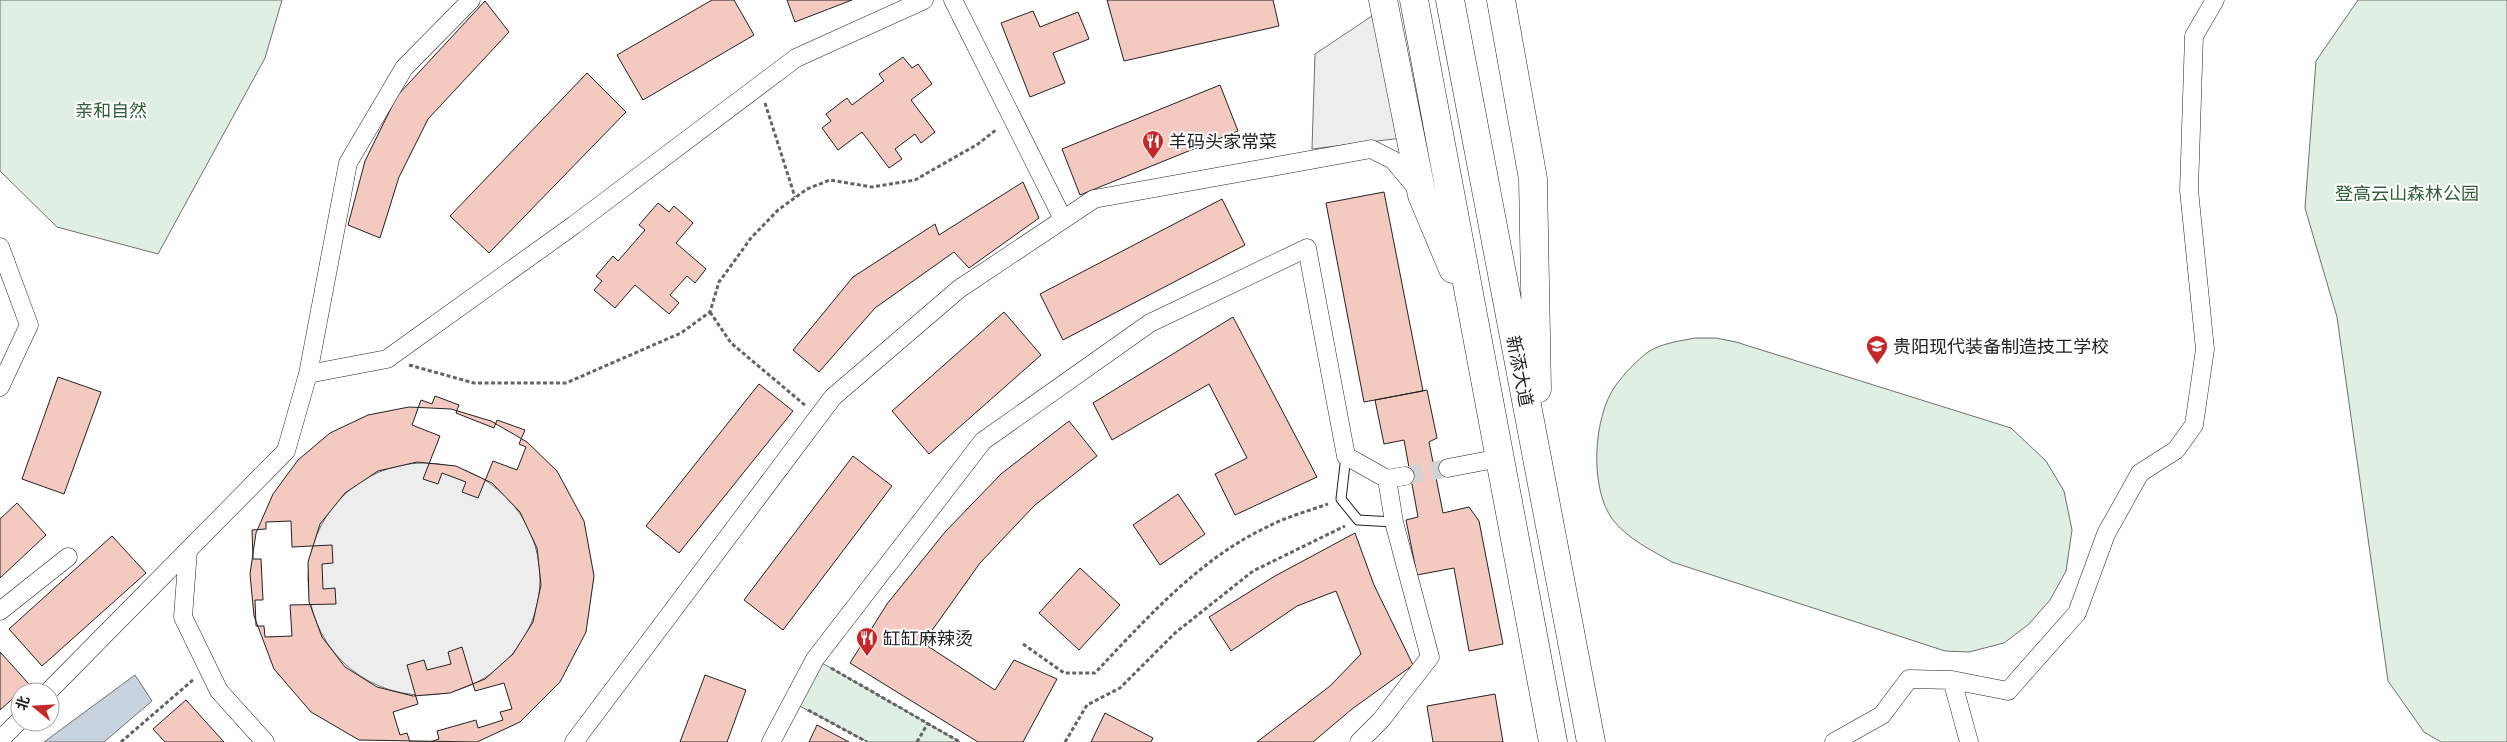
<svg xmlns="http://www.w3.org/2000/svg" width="2507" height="742" font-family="'PT Sans','Noto Sans SC',sans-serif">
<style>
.green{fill:#e0efe3;stroke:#6f6f6f}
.parking{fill:#ededed;stroke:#6f6f6f}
.water{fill:#c7d3dd;stroke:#6f6f6f}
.building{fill:#f3c9c0;stroke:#222;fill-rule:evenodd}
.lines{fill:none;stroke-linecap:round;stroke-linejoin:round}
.minor-tunnel{stroke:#d3d3d3;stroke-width:18;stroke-dasharray:18 9;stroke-linecap:butt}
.service-casing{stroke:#222;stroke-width:11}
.minor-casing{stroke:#222;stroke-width:19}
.primary-casing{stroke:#222;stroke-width:29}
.path{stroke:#646464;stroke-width:3;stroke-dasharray:4 2.5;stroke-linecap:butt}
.service{stroke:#fff;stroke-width:9}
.minor{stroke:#fff;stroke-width:18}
.primary{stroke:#fff;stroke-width:28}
.labels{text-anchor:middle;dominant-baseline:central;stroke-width:4;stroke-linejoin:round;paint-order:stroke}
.park-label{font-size:18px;fill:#2f5e38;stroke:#fff}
.poi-label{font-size:18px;fill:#222;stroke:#fff;text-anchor:start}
.street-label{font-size:18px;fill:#222;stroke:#fff}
</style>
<rect width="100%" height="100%" fill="#fff"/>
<path class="green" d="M0 0H282L265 58 158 254 57 227 0 171Z
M2358 0H2507V742H2441L2424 732 2388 681 2337 317 2305 208 2316 61Z
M1695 338H1716L1736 342 2011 428 2046 461 2064 491 2072 530 2066 571 2050 600 2029 624 2004 643 1969 652 1945 651 1672 562C1651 550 1628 539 1613 520 1589 489 1593 416 1616 385 1624 374 1637 360 1648 352 1662 343 1680 341 1695 338Z
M815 659 960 742H868L792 702Z"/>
<path class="parking" d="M1378 12 1402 138 1312 149 1315 54Z
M308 579a116 116 0 1 1 232 0a116 116 0 1 1-232 0Z"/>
<path class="water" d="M135 675 152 701 104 742H44Z"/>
<path class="building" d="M712 0H734L754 35 643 100 617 55Z
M787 0H852L795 22Z
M1107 0H1273L1279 26 1124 61Z
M485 1 509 32 428 119 399 177 380 238 348 225 365 161 397 96Z
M1033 11 1040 27 1078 12 1089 39 1053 53 1065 83 1030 97 1001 23Z
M903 57 912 68 918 64 932 84 911 100 935 132 921 143 915 134 895 149 902 159 889 168 862 132 838 150 822 128 831 121 826 114 847 98 852 105 884 81 879 74Z
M587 73 626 112 489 253 450 216Z
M1220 85 1238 131 1080 195 1062 149Z
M1023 182 1039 218 969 268 954 252 875 308 819 372 793 350 853 277 935 224 939 235Z
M1384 192 1423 391 1364 402 1326 203Z
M1222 199 1245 245 1063 340 1040 294Z
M658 203 669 212 674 206 693 223 676 243 706 269 695 283 687 276 670 295 679 303 669 314 635 285 615 308 594 290 602 281 596 276 613 256 618 261 645 230 639 225Z
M1004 312 1041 355 929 454 892 411Z
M1233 317 1317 477 1235 515 1215 474 1247 458 1209 384 1112 440 1093 403Z
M58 377 101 392 64 494 22 479Z
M759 384 793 411 679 553 646 526Z
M1427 390 1437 438 1429 442 1443 513 1469 507 1479 521 1503 644 1469 651 1454 568 1417 575 1406 520 1418 517 1404 440 1384 444 1375 400Z
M435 396 459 405 456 413 494 428 497 420 525 430 519 444 526 447 517 470 493 461 478 498 462 492 466 482 442 473 438 484 423 479 440 436 412 425 421 400 432 404Z
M409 407 451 409 491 421 527 442 557 471 584 521 594 576 586 632 560 682 520 722 477 742 359 740 311 712 274 669 254 616 250 574 256 533 273 494 298 460 330 433 368 415ZM417 462 456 466 492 483 520 512 537 548 541 585 533 622 513 654 485 679 450 693 413 696 377 687 345 667 322 637 309 602 308 562 320 524 345 493 378 471Z
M1069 421 1097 456 1035 505 980 563 923 643 995 690 1014 660 1057 679 1023 742H978L850 663 887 604 945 532 1001 474Z
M853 456 892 486 783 630 744 600Z
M1178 494 1205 534 1160 565 1133 525Z
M17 503 46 535 0 578V519Z
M291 521 292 547 332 545 333 563 322 564 323 589 335 588 336 604 290 605 292 636 265 637 264 626H256L255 600H263L261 559H253L252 530 266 529V522Z
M1355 533 1374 585 1413 665 1352 709 1313 742H1257L1330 686 1361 654 1336 591 1297 606 1231 651 1209 617 1275 576Z
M112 536 146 573 42 666 9 629Z
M1080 568 1120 605 1079 650 1039 613Z
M462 647 475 691 504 683 512 709 500 712 503 720 478 728 476 720 437 731 439 739 430 742H410L407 733 400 735 393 712 418 704 407 665 424 660 427 670 451 664 448 652Z
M0 652 29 684 0 710Z
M705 675 746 690 727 742H680Z
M1495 694 1503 742H1433L1427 706Z
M186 700 224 742H165L153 729Z
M1105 713 1153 738 1151 742H1091Z
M817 725 849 742H809Z"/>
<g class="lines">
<path class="minor-tunnel" d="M1405 476 1448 468"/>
<g class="service-casing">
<path id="service" d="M1346 456 1341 499 1358 520 1394 522"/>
</g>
<g class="minor-casing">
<path id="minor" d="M953 0 1063 219
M0 247 29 325 0 387
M308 374 387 359 574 225 796 58 924 0
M1448 468 1500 458
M1387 479 1405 476
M188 550 183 617 219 691 265 742
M0 611 68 557
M1952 680 1969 742
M48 692 286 451 308 374 348 163 404 68 471 0
M0 740 20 720
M574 742 833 397 959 289 1094 199 1371 149 1393 160 1418 190
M771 742 815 659 983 441 1150 323 1307 248 1346 456 1387 479 1394 522 1430 657 1381 720 1359 742
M1834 742 1882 715 1909 679 1952 680 2008 691 2077 613 2106 534 2140 473 2176 450 2194 425 2205 349 2189 190 2194 36 2215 0"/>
</g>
<g class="primary-casing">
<path id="primary" d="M1383 0 1422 195 1453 269
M1414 0 1553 742
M1450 0 1591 742
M1501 0 1533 179 1537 389"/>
</g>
<path class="path" d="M765 103 795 197
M710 312 731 343 806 406
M409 365 474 383H566L681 333 710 312 719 282 751 238 778 210 807 189 830 180 872 187 915 180 978 144 997 129
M1023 644 1064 673H1095C1146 619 1199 559 1267 527 1286 517 1308 511 1328 504
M831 668 960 742
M808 710 867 742
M121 742 194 679
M917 742 928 723
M1065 742 1087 705 1120 688 1175 633 1253 571 1345 526"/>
<use href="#service" class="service"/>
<use href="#minor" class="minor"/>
<use href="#primary" class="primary"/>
</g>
<defs>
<g id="restaurant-pin" transform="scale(1.125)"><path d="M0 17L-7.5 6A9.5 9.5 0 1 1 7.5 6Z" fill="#c62828" stroke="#fff"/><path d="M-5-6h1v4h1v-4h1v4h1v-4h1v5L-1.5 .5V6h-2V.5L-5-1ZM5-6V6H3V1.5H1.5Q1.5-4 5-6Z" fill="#fff"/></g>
<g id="school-pin" transform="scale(1.125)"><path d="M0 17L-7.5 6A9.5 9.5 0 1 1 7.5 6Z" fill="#c62828" stroke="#fff"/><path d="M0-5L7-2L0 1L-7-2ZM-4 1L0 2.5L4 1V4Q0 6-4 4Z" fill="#fff"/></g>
</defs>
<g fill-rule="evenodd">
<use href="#restaurant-pin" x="1153" y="141"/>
<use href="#school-pin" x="1877" y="346"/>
<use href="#restaurant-pin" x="867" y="638"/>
</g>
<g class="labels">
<g class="park-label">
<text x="111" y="110">亲和自然</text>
<text x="2407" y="193">登高云山森林公园</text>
</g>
<g class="poi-label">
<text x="1169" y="141">羊码头家常菜</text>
<text x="1893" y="346">贵阳现代装备制造技工学校</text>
<text x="883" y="638">缸缸麻辣烫</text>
</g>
<g class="street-label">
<text transform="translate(1520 371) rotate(79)">新添大道</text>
</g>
</g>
<g transform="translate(35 707) rotate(288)"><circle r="24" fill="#ffffff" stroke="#a7a7a7"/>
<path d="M0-4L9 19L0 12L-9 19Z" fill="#c62828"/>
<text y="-8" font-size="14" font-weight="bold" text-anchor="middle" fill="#222222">北</text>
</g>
</svg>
